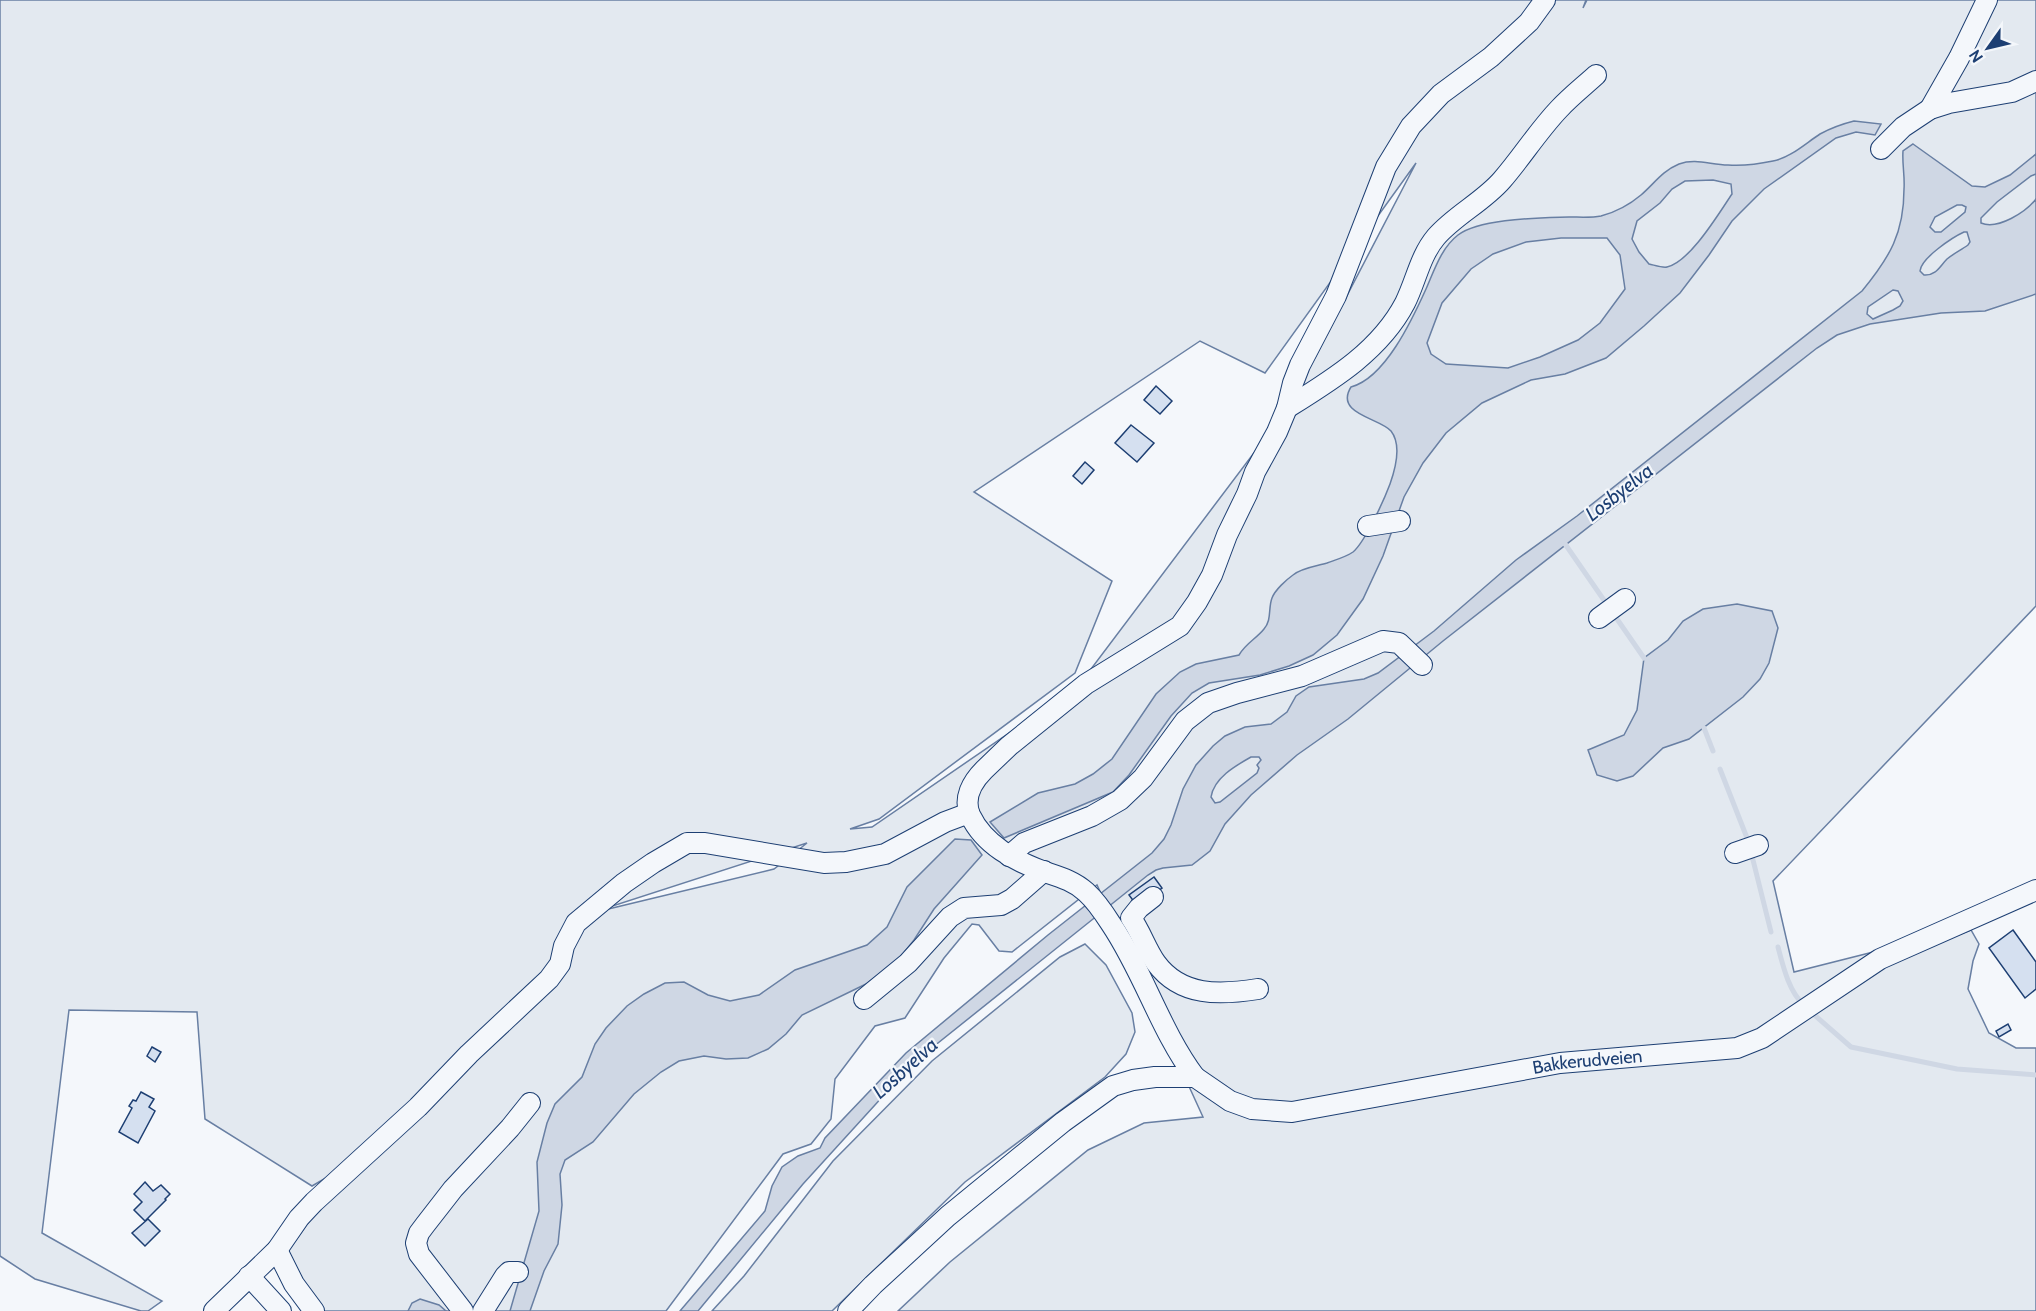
<svg xmlns="http://www.w3.org/2000/svg" width="2036" height="1311" font-family="Cabin,sans-serif">
<style>
.green{fill:#e3e9f0;stroke:#687fa3;stroke-width:1.5;fill-rule:evenodd}
.water{fill:#cfd7e4;stroke:#687fa3;stroke-width:1.5;fill-rule:evenodd}
.lines{fill:none;stroke-linecap:round;stroke-linejoin:round}
.stream{stroke:#cfd7e4;stroke-width:5}
.building{fill:#d5e0f0;stroke:#1d3f73;stroke-width:1.5}
.minor-casing{stroke:#1d3f73;stroke-width:22}
.minor{stroke:#f4f7fb;stroke-width:20}
.labels{text-anchor:middle;dominant-baseline:central;stroke-width:4.5;stroke-linejoin:round;paint-order:stroke}
.street-label{font-size:18px;fill:#1d3f73;stroke:#f4f7fb}
.water-label{font-size:20px;font-style:italic;fill:#1d3f73;stroke:#f4f7fb}
</style>
<rect width="100%" height="100%" fill="#f4f7fb"/>
<path class="green" d="M0 0H1586L1583 8 1587 0H2036V606L1773 881 1794 972 1889 948 1950 938 1971 930 1979 944 1973 961 1968 989 1989 1033 2016 1048H2036V1311H898L950 1262 1088 1150 1144 1123 1203 1117 1097 885 1012 952 999 951 979 925 972 924 944 958 905 1018 875 1026 835 1079 831 1119 811 1144 783 1154 666 1311H320L285 1255 350 1164 312 1186 205 1119 197 1012 69 1010 42 1233 162 1301 148 1311H141L35 1279 0 1256ZM1416 163 1290 405 1079 685 872 827 850 829 879 819 1075 673 1112 581 974 492 1200 341 1265 373ZM807 843 774 869 600 911V910Z
M1085 944 1106 965 1132 1013 1135 1032 1126 1054 1105 1077 965 1182 832 1311H712L744 1276 833 1161 932 1061 1060 957Z"/>
<path class="water" d="M1854 121 1881 124 1875 135 1856 132 1836 138 1764 189 1732 221 1709 255 1680 293 1644 326 1606 358 1565 374 1531 380 1482 403 1446 433 1423 463 1404 497 1383 556 1363 599 1337 635 1313 655 1289 666 1260 675 1209 683 1192 693 1171 716 1129 775 1113 792 1004 838 990 822 1038 793 1075 784 1093 774 1112 759 1156 694 1180 672 1196 664 1239 655C1246 643 1256 639 1264 629 1272 620 1268 608 1272 598 1275 590 1286 580 1293 575 1301 568 1317 566 1327 563 1335 560 1346 557 1353 552 1365 542 1384 500 1390 484 1395 470 1402 445 1391 431 1380 418 1334 414 1351 387 1385 378 1412 320 1426 289 1434 271 1441 248 1458 235 1480 218 1541 218 1569 217 1579 217 1591 218 1601 216 1616 212 1628 206 1641 195 1654 184 1662 171 1679 164 1696 158 1711 165 1728 165 1743 166 1759 164 1773 161 1790 158 1806 143 1820 134 1831 128 1842 124 1854 121ZM1713 180 1731 184 1732 194C1719 213 1690 262 1667 267 1662 268 1654 265 1649 264L1639 252 1632 239 1637 221 1660 203 1672 189 1685 181ZM1561 238H1607L1620 255 1625 289 1600 323 1578 340 1540 357 1508 368 1446 364 1431 354 1427 343 1442 303 1471 269 1493 254 1526 242Z
M1913 144 1972 186 1985 187 2010 175 2036 154V174L2031 176 1997 202 1981 218V223C1998 230 2026 212 2036 199V294L1985 311 1941 313 1870 324 1837 335 1817 348 1443 641 1348 719 1297 755 1251 795 1225 824 1210 851 1192 865 1163 868 1156 870 1148 875 923 1055 905 1072 803 1184 698 1311H680L765 1211 772 1186 782 1167 798 1156 820 1148 825 1138 906 1053 1048 935 1152 853 1164 839 1171 825 1183 789 1196 765 1213 746 1225 736 1245 727 1271 724 1287 712 1296 696 1309 687 1364 679 1378 673 1434 631 1516 560 1577 516 1862 291C1890 257 1904 233 1904 189 1905 176 1902 164 1903 151ZM1957 205H1962L1966 207 1965 212 1941 232H1935L1930 227 1935 217ZM1964 232H1967L1970 242 1968 245C1961 250 1953 254 1947 259 1940 266 1936 276 1924 275L1920 271C1921 258 1953 237 1964 232ZM1893 290 1898 291 1903 301 1900 306 1893 310 1873 319 1867 314 1868 307ZM1251 757H1259L1261 760 1257 765 1259 768 1257 773 1220 802 1215 803 1211 797C1214 778 1235 766 1251 757Z
M1737 604 1772 611 1778 628 1769 663 1760 679 1743 697 1689 739 1663 748 1633 776 1617 781 1597 775 1588 750 1624 735 1637 710 1644 658 1668 640 1683 621 1703 609Z
M955 839 971 840 982 855 934 909 914 940 898 960 866 984 802 1015 786 1034 768 1049 748 1058 726 1059 704 1056 679 1061 661 1072 634 1094 593 1142 565 1160 560 1174 562 1205 558 1244 544 1271 530 1311H510L539 1211 537 1162 547 1123 555 1104 582 1077 595 1044 606 1028 627 1006 644 994 665 983 684 982 708 995 730 1001 759 995 795 970 867 945 887 927 907 887Z
M420 1299 439 1305 446 1311H408L412 1303Z"/>
<g class="lines">
<path class="stream" d="M1563 541 1644 658
M1704 728 1713 751
M1720 769 1749 843
M1751 852 1771 932
M1778 947C1783 966 1789 992 1804 1005
M1811 1012 1851 1047 1957 1069 2036 1075"/>
</g>
<path class="building" d="M1156 386 1172 401 1160 414 1144 400Z
M1131 425 1154 443 1137 462 1115 443Z
M1085 462 1094 470 1082 484 1073 476Z
M1154 877 1162 888 1153 895 1135 903 1129 895Z
M2013 930 2036 962V989L2025 998 1989 948Z
M2008 1024 2011 1030 1999 1037 1996 1031Z
M152 1047 161 1052 155 1062 147 1056Z
M141 1092 154 1099 149 1107 155 1111 138 1143 119 1132 132 1108 129 1106 133 1100 136 1101Z
M145 1182 153 1191 161 1185 170 1194 165 1199 166 1200 145 1221 134 1210 142 1202 134 1194Z
M148 1219 160 1231 145 1246 132 1233Z"/>
<g class="lines">
<g class="minor-casing">
<g id="minor">
<path d="M1930 109 1959 58 1987 0"/>
<path d="M1881 149 1903 127 1930 109 1949 103 2012 92 2036 81"/>
<path d="M1287 408C1332 380 1380 351 1405 303 1416 281 1420 256 1436 237 1455 215 1483 202 1502 180 1522 157 1538 131 1559 109 1570 97 1584 86 1596 75"/>
<path d="M1368 526 1400 521"/>
<path d="M1599 618 1625 599"/>
<path d="M1735 853 1758 845"/>
<path d="M1009 856 1024 843 1092 816 1120 800 1143 778 1185 721 1208 703 1237 693 1302 676 1383 641 1399 643 1422 665"/>
<path d="M1153 897 1139 908 1131 918C1141 932 1146 949 1156 963 1181 997 1220 995 1258 989"/>
<path d="M864 999 908 963 950 917 964 908 1001 905 1012 899 1044 871"/>
<path d="M1195 1077C1160 1030 1144 973 1111 924 1104 913 1096 901 1086 892 1074 881 1060 877 1045 872 1015 861 984 845 970 815 963 798 972 782 984 770L1009 746 1086 684 1180 626 1197 602 1212 575 1227 535 1247 494 1255 472 1277 432 1287 408 1293 383 1300 365 1336 296 1386 167 1411 126 1441 94 1491 57 1529 22 1545 0"/>
<path d="M277 1250 294 1284 314 1311"/>
<path d="M249 1276 281 1311"/>
<path d="M214 1311 277 1250 299 1218 314 1202 418 1107 469 1054 549 979 560 964 564 946 576 923 624 883 653 863 687 843H705L824 863 846 862 885 854 945 822 969 813"/>
<path d="M463 1311 419 1254 416 1243 419 1233 425 1225 453 1189 510 1128 530 1103"/>
<path d="M483 1311 505 1276 509 1272H518"/>
<path id="s1" d="M848 1311 873 1285 948 1216 1063 1122 1113 1086 1133 1080 1155 1077H1195L1230 1101 1252 1109 1292 1112 1560 1063 1737 1048 1762 1038 1880 959 2036 890"/>
</g>
</g>
<use href="#minor" class="minor"/>
</g>
<g class="labels">
<g class="street-label">
<text stroke="none"><textPath href="#s1" startOffset="837">Bakkerudveien</textPath></text>
</g>
<g class="water-label">
<text transform="translate(1619 492) rotate(-38)">Losbyelva</text>
<text transform="translate(905 1068) rotate(-42)">Losbyelva</text>
</g>
</g>
<g transform="translate(1988 48) rotate(236)" stroke="#f4f7fb" stroke-width="4.5" paint-order="stroke">
<path d="M0-4.5L10 22L0 15L-10 22Z" fill="#1d3f73"/>
<text y="-9" font-size="16" font-weight="bold" text-anchor="middle" fill="#1d3f73">N</text>
</g>
</svg>
